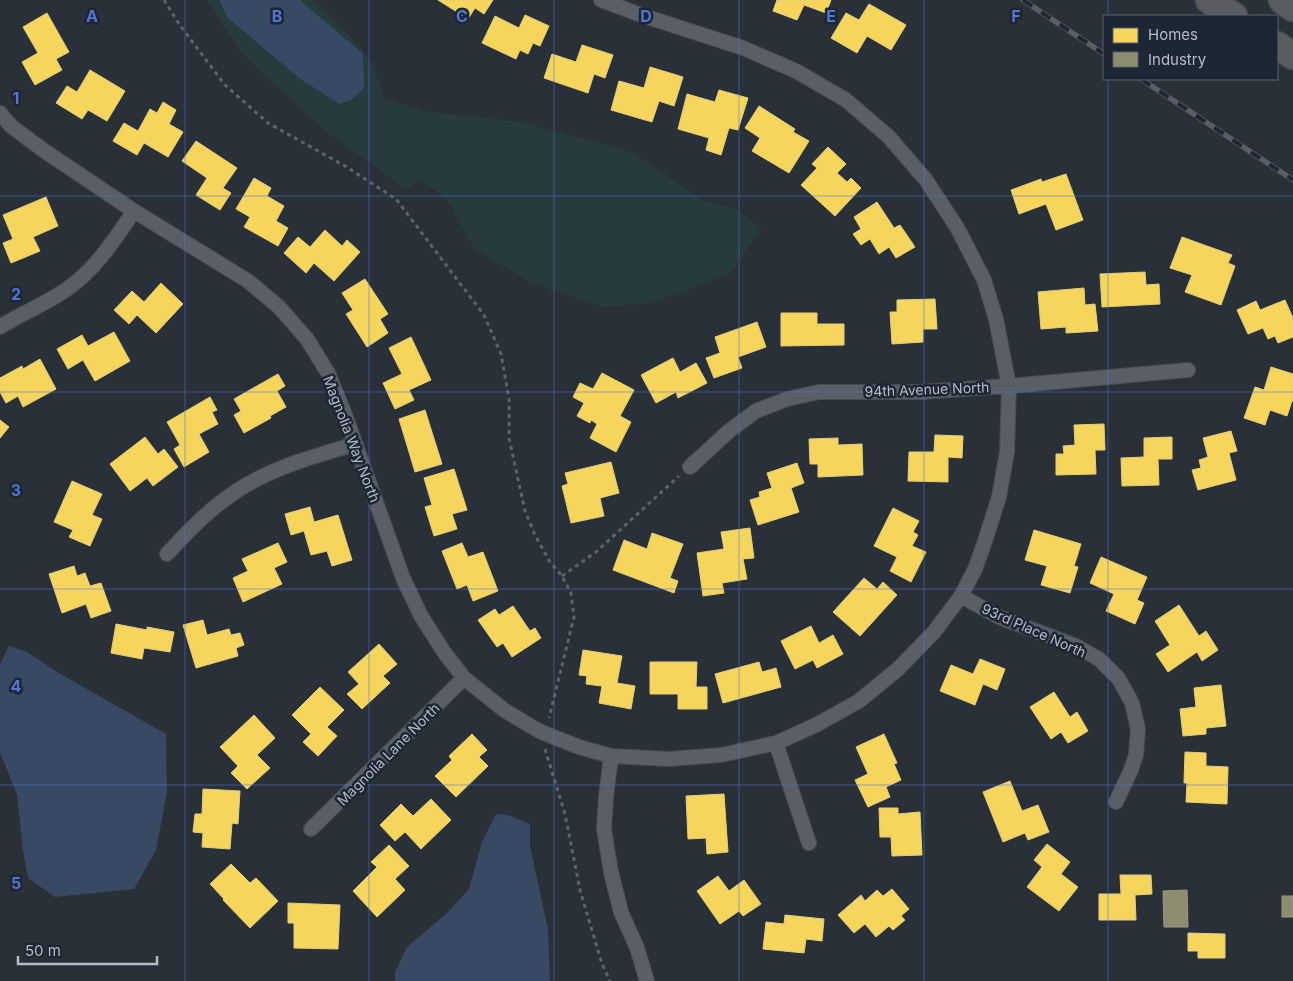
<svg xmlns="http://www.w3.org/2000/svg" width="1293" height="981" font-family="Inter,sans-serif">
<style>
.green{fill:#273a3e}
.water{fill:#384963}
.homes{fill:#f6d55c;stroke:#e2ce7d}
.industry{fill:#8c8c6e;stroke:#989a89}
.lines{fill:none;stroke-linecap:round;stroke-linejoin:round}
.street-casing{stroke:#484c53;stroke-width:16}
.highway-casing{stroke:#474c53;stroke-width:29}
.path{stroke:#5d636a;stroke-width:3;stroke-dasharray:4 4;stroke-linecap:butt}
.street{stroke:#5a5e66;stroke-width:14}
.highway{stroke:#5a5d60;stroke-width:26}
.rail-casing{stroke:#595d64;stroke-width:5.5}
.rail{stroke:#1d2633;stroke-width:4;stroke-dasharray:11;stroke-linecap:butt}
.grid{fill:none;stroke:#5274d3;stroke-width:1;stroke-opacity:0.55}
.labels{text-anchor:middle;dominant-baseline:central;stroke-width:5;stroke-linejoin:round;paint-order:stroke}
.street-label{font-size:14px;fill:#b4bcc9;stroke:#1d2633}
.grid-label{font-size:16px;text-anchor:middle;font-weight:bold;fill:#5274d3;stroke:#1d2633;stroke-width:5;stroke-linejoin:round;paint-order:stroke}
</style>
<rect width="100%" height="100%" fill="#2a3038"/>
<path class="green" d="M207 0H313L347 33 372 62 384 98 423 111 521 122 632 152 704 201 735 208 761 228 731 273 651 303 602 307 530 282 473 247 448 201 422 180 405 190 383 172 330 135 243 55Z"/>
<path class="water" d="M219 0H300L363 54 364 88 351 100 339 104 299 78 227 17Z
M9 646 27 652 57 672 166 734 167 792 156 850 134 889 55 897 28 878 23 850 17 794 0 753V664Z
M496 814 508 815 530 824V846L548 929 550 981H395V972L407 947 447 913 469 889 482 842Z"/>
<path class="homes" d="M438 0H493L484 14 475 8 468 19Z
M777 0H831L826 13 804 5 797 20 773 11Z
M869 4 906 25 891 50 867 36 857 53 831 38 846 13 859 20Z
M47 13 69 52 56 59 62 70 35 85 22 62 38 53 23 27Z
M525 15 549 26 540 46 533 43 528 54 520 50 516 59 482 43 495 16 519 28Z
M582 45 613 55 605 78 594 74 588 93 544 78 552 54 576 62Z
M650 67 683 77 674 106 659 101 652 122 611 110 619 81 644 88Z
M90 70 125 91 107 121 88 110 82 119 56 103 67 86 77 92Z
M719 90 748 98 738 130 729 128 721 155 706 150 709 138 678 129 687 94 715 102Z
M163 102 176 110 169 124 183 132 168 157 144 143 137 155 113 141 124 123 138 131 150 109 157 113Z
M759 106 795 129 793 132 809 141 789 173 752 151 760 138 745 128Z
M196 141 237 168 223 188 231 193 220 210 196 195 207 178 182 161Z
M828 147 846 164 837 173 847 182 851 178 861 188 835 216 801 185 817 168 812 164Z
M1066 174 1083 220 1056 230 1046 204 1019 214 1011 190 1041 179 1042 182Z
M254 178 271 188 267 196 284 206 276 221 288 228 278 246 244 227 250 217 236 209Z
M46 197 58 226 33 237 40 251 11 263 3 243 13 239 3 215Z
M877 202 894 228 900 225 915 247 896 258 889 247 879 254 870 239 861 245 853 234 861 229 854 217Z
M325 230 342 246 347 240 360 252 334 281 314 263 306 273 284 253 298 237 310 247Z
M1182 237 1232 255 1228 263 1235 266 1221 305 1185 292 1192 275 1170 268Z
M1145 272 1146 285 1159 284 1160 304 1102 307 1100 274Z
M365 279 388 314 380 319 388 333 367 347 346 314 353 310 342 293Z
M161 283 183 304 156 333 137 315 129 324 114 310 132 291 144 302Z
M1084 288 1085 305 1095 304 1098 331 1066 333V327L1041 329 1038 292Z
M935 299 937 329H923V342L892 344 890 312H897V300Z
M1285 300 1293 318V337L1278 343 1275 336 1268 339 1263 328 1248 334 1237 310 1256 301 1260 310Z
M781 313H817V324H844V345L781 346Z
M757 322 766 347 738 357 742 368 714 378 706 358 720 353 715 337Z
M114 332 130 361 95 381 83 360 68 369 57 349 82 335 88 346Z
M411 337 431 380 409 390 414 400 395 409 383 383 402 374 389 348Z
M673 358 680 372 696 363 707 383 678 398 676 392 656 403 641 375Z
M40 359 56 389 23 407 18 396 6 403 0 392V378L22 366 23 369Z
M1271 367 1293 374V401H1292L1287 416 1270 410 1265 425 1244 418 1255 387 1264 390Z
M602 373 634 390 620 416 631 422 616 452 590 438 597 424 591 420 590 423 577 416 584 403 573 397 580 383 593 389Z
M278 374 285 386 277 391 286 407 270 416 271 418 244 433 234 415 241 411 234 399Z
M210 397 217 410 212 412 218 424 199 434 209 452 184 467 174 449 180 445 167 422Z
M425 410 442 464 415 472 399 419Z
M0 420 9 427 0 438Z
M1104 424 1105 450H1095L1096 474 1056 475V454H1064L1063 446 1075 445 1074 425Z
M1231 431 1237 451 1229 453 1236 480 1198 490 1192 470 1201 468 1199 460 1208 457 1203 438Z
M935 435 963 436 962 458 948 457V482L908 481 909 452H934Z
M145 437 158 454 164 449 178 467 153 486 147 478 130 491 110 464Z
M1172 437V459H1158L1159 485 1122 486 1121 458 1144 457V438Z
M838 438V445L862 444 863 475 818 477V464H810L809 439Z
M611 462 619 493 600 498 604 516 571 523 562 486 568 484 565 473Z
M797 463 804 483 791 488 799 512 758 525 750 500 760 497 759 492 772 488 767 473Z
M454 469 467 510 452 514 457 529 434 536 425 507 432 505 424 478Z
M72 481 102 494 92 515 102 519 90 546 69 537 73 530 54 522Z
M310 507 314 522 338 515 352 560 332 566 327 551 311 555 304 531 291 535 285 514Z
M893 508 919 521 913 532 918 535 912 546 926 552 911 582 890 571 897 557 874 546Z
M750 528 754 558 743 559 747 579 722 583 724 593 703 596 697 553 724 549 721 532Z
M1034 530 1081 544 1074 566 1078 567 1070 593 1041 585 1047 566 1025 560Z
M652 533 683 544 670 578 678 581 674 593 613 570 624 540 647 549Z
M278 543 287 562 274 568 282 584 243 602 233 578 248 571 242 559Z
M462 543 468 557 483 552 498 591 473 601 467 585 457 589 442 551Z
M1101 557 1147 577 1137 600 1144 603 1135 624 1106 611 1114 594 1090 583Z
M74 566 77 576 85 573 90 586 101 583 111 611 91 618 86 604 62 613 49 574Z
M864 578 877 589 883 582 897 595 860 636 833 612Z
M1179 605 1199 636 1206 631 1218 650 1202 661 1197 652 1168 672 1156 654 1170 645 1155 621Z
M513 606 530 631 535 628 541 638 512 657 503 643 497 647 478 620 495 609 499 615Z
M203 620 207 635 229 629 231 635 240 633 244 645 236 648 238 656 196 668 183 625Z
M116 624 147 630V627L174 632 170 652 144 648 142 659 111 653Z
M811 626 819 643 833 635 843 654 817 668 813 660 795 669 781 641Z
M379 644 397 664 383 676 390 683 362 709 347 694 359 684 348 672Z
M583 650 622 656 617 683 635 686 631 709 599 703 602 686 586 684 587 676 579 675Z
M980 659 1005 669 997 690 983 684 975 705 940 691 951 665 973 674Z
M650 662H697L696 687H707V709H678V694H650Z
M759 662 762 672 776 668 781 687 723 703 715 674Z
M1221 685 1226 726 1206 728V734L1183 736 1180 709 1196 707 1194 688Z
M320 687 344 710 327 727 337 736 318 756 303 742 311 734 292 715Z
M1054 692 1070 717 1077 712 1088 731 1068 743 1061 732 1051 739 1030 707Z
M254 715 275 738 257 755 270 768 247 789 231 773 238 766 220 747Z
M472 734 487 750 479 757 488 766 456 797 435 776 452 760 449 756Z
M884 734 897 763 894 764 901 780 886 787 890 797 868 807 855 780 868 774 856 747Z
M1185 752 1206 753V766L1228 767 1227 804 1186 802 1187 783H1184Z
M1010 781 1022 811 1038 805 1049 832 1028 840 1025 833 1003 842 983 792Z
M203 789 240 791 238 824 232 823 230 849 202 847 203 833 193 832 195 814H202Z
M724 794 728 852 707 854 706 838 688 839 686 796Z
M431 799 451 820 421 849 405 832 395 841 380 825 401 804 413 816Z
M879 808H898V814L920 812 922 855 892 856 891 837H880Z
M1047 844 1070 862 1061 874 1078 887 1059 911 1027 887 1042 867 1034 860Z
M389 845 409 866 395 879 405 890 377 917 353 891 377 867 371 862Z
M231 864 250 883 256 878 278 901 250 928 223 900 224 899 210 884Z
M1120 875H1151L1152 894 1135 895 1136 920H1099V894H1121Z
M718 876 729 891 744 880 761 904 743 916 739 911 720 924 697 891Z
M892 889 909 909 901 916 905 920 893 930 889 926 876 937 865 924 854 933 838 915 861 895 865 901 877 890 883 896Z
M288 903 340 905 338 949 294 948V923H288Z
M785 915 824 919 822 941 806 939 804 953 763 949 766 922 784 924Z
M1188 933 1225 934V958H1198V951H1188Z"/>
<path class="industry" d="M1187 890 1188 927H1164L1163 891Z
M1282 896H1293V917H1282Z"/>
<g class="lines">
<g class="street-casing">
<path id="street" d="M0 113 11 126 43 150 134 211 248 281 279 307 307 339 328 373 344 412 403 578 421 616 444 652 464 678 504 710 539 731 579 747 611 756 669 759 721 755 776 743 816 725 859 701 898 669 934 632 961 596 975 569 984 544 999 497 1007 452 1009 386 996 319 984 280 958 229 926 180 889 137 846 100 796 71 743 48 641 15 601 0
M0 327C22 313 46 304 67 289 96 269 115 239 134 211
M690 467 729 431 756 411 787 399 819 392H921L1009 386 1188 370
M167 554C192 527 216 502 248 484 281 465 319 455 355 444
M961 596 999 617 1076 646 1099 659 1119 679 1132 703 1138 729 1136 755 1131 770 1116 802
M776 743 809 843
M611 756 606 797 604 829 611 872 621 912 637 948 647 981
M311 829 464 678"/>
</g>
<g class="highway-casing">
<path id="highway" d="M1209 0 1234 16
M1282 0 1293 8
M1277 45 1293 56"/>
</g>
<path class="path" d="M164 0 179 24 225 85 268 123 345 166 396 199 484 315 501 354 509 399V438L525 511 535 535 550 562 562 576 571 593 574 617 549 718
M562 576 596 552 679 476
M545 749 565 814 580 890 602 964 610 981"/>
<use href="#street" class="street"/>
<use href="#highway" class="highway"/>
<g class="rail-casing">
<path id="rail" d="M1023 0 1104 54
M1141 79 1293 180"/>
</g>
<use href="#rail" class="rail"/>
</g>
<path class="grid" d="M185 0V981M369 0V981M554 0V981M739 0V981M924 0V981M1108 0V16M1108 79V981M0 196H1293M0 392H1293M0 589H1293M0 785H1293"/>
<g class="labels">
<g class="street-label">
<text transform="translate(927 389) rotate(-2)">94th Avenue North</text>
<text transform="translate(352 439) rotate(69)">Magnolia Way North</text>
<text transform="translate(1034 630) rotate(24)">93rd Place North</text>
<text transform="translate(388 754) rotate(-45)">Magnolia Lane North</text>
</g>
</g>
<g class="grid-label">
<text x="92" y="22">A</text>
<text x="277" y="22">B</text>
<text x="462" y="22">C</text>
<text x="646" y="22">D</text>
<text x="831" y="22">E</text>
<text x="1016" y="22">F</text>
<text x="16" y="104">1</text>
<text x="16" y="300">2</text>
<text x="16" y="496">3</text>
<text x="16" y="692">4</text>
<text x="16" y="889">5</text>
</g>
<rect x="1103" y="15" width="175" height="65" fill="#1d2633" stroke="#59626f"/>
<rect x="1113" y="28" width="25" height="15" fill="#f6d55c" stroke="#59626f"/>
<text x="1148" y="40" font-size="15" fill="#b4bcc9">Homes</text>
<rect x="1113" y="52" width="25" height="15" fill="#8c8c6e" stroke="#59626f"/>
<text x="1148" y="65" font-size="15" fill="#b4bcc9">Industry</text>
<path d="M18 956v8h139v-8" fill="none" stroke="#b4bcc9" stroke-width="2.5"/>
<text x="25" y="956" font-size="15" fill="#b4bcc9" stroke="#1d2633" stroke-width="4" paint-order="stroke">50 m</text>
</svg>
